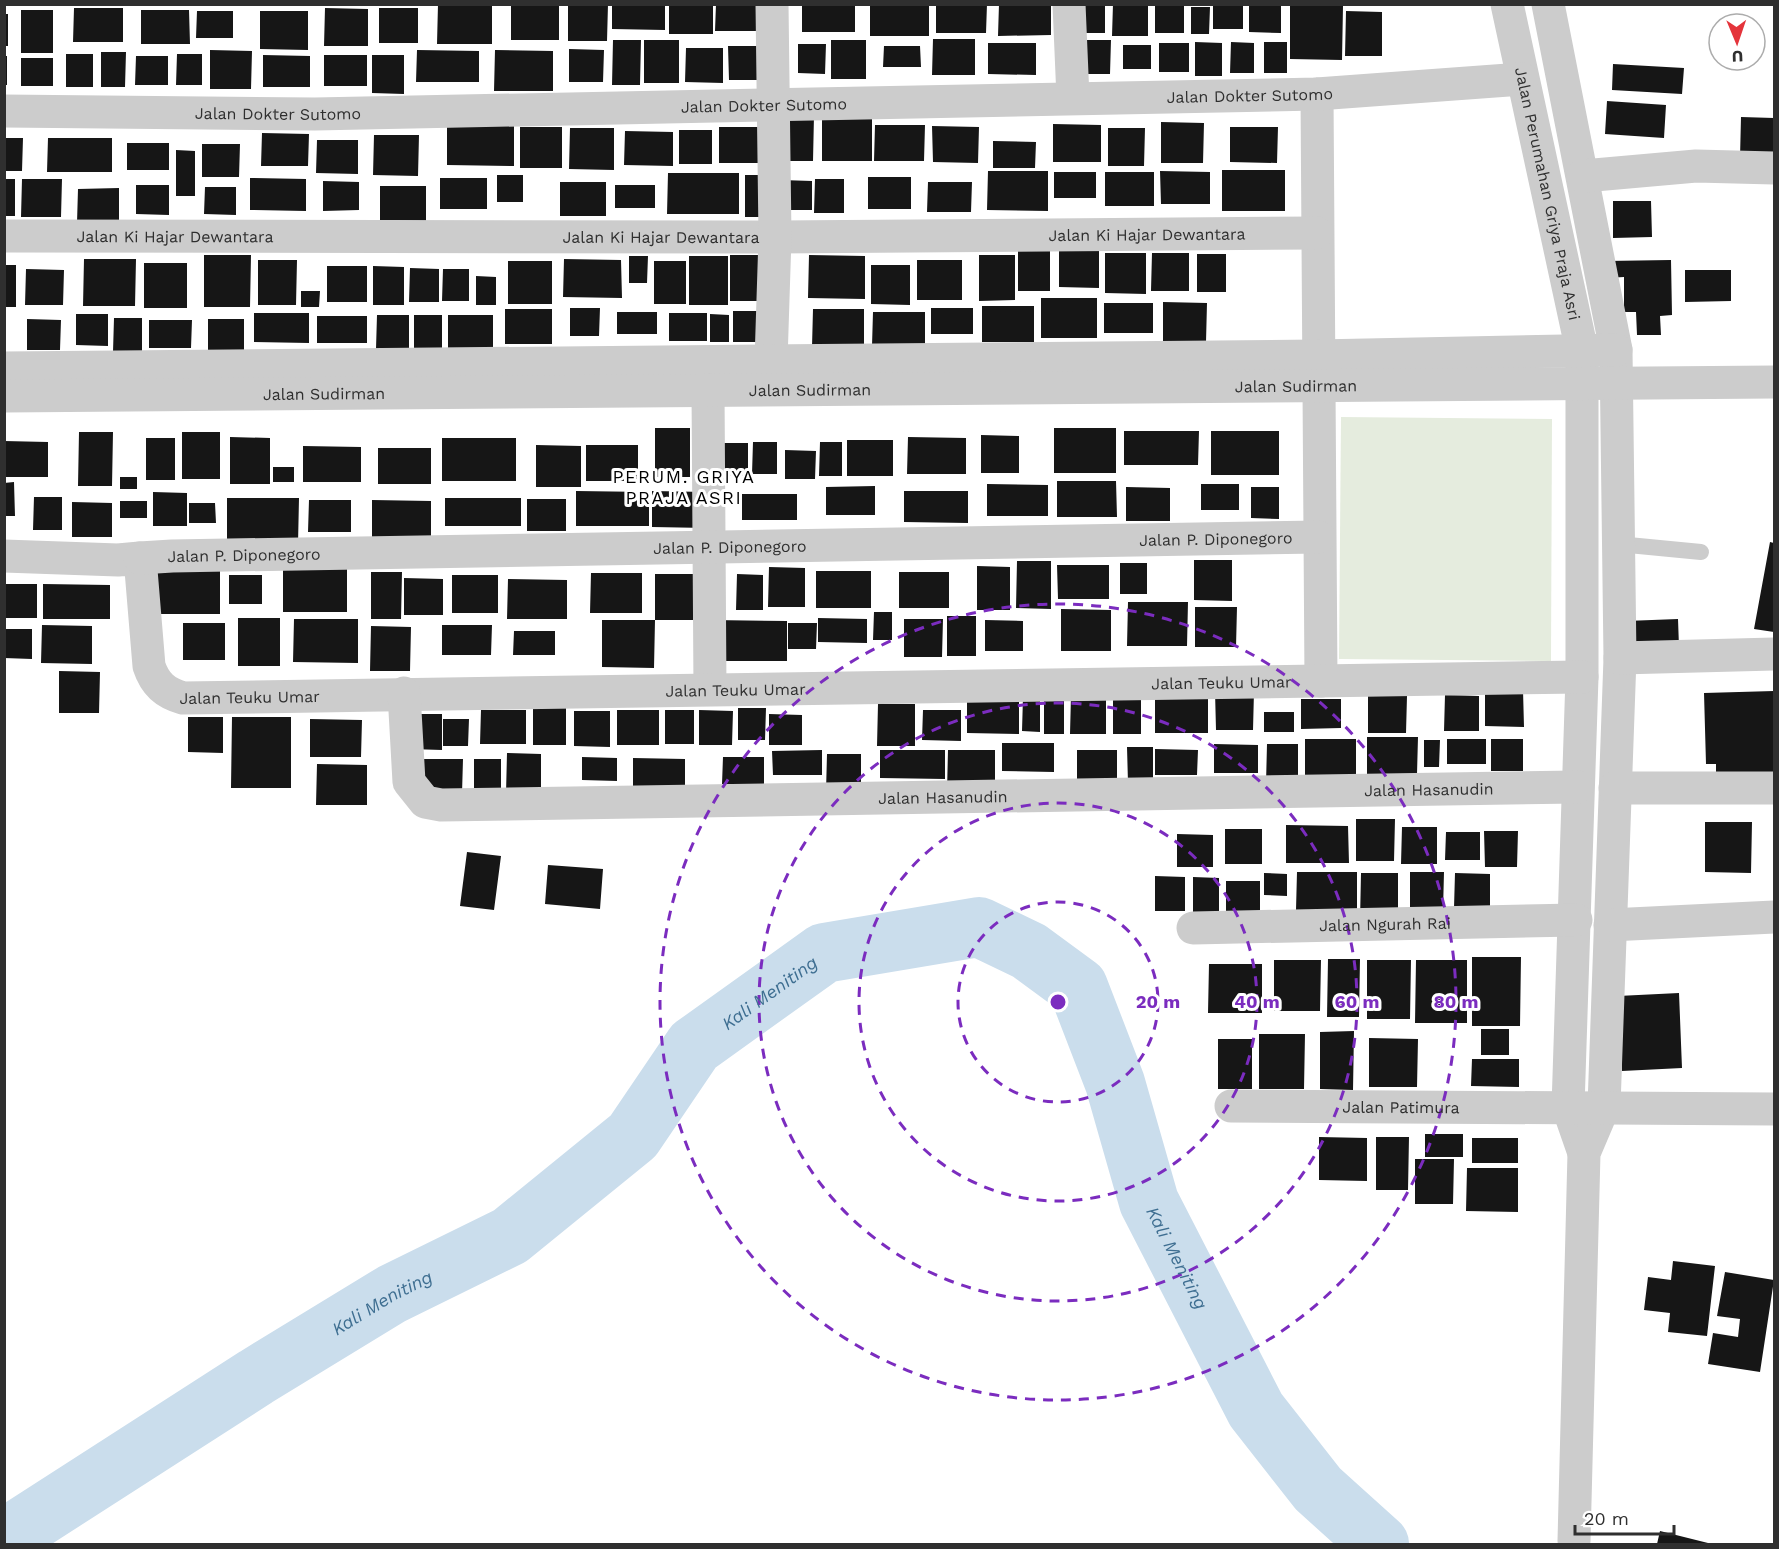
<svg xmlns="http://www.w3.org/2000/svg" width="1779" height="1549" font-family="'Work Sans',sans-serif">
<style>
.green{fill:#e5ecde}
.lines{fill:none;stroke-linecap:round;stroke-linejoin:round}
.river{stroke:#caddec;stroke-width:60}
.building{fill:#161616}
.lane{stroke:#ccc;stroke-width:16}
.street{stroke:#ccc;stroke-width:33}
.ring{fill:none;stroke:#7b2cbf;stroke-width:3;stroke-dasharray:10 8}
.labels{text-anchor:middle;dominant-baseline:central;stroke-width:6;stroke-linejoin:round;paint-order:stroke}
.street-label{font-size:16px;fill:#2f2f2f;stroke:#fff}
.neighbourhood-label{font-size:18px;letter-spacing:1.5px;fill:#000;stroke:#fff}
.water-label{font-size:18px;font-style:italic;fill:#3e6e91;stroke:#fff}
.centre{fill:#7b2cbf;stroke:#fff;stroke-width:3}
.ring-label{font-size:18px;text-anchor:middle;font-weight:bold;fill:#7b2cbf;stroke:#fff;stroke-width:6;stroke-linejoin:round;paint-order:stroke}
</style>
<rect width="100%" height="100%" fill="#fff"/>
<path class="green" d="M1341 417 1552 419 1551 661 1339 659Z"/>
<g class="lines">
<path class="river" id="s1" d="M4 1539 256 1377 392 1294 510 1236 633 1136 694 1046 824 953 979 927 1029 951 1078 987 1115 1083 1149 1202 1256 1410 1318 1489 1379 1544"/>
</g>
<path class="building" d="M438 4H492V44H437Z
M511 4H559V40H511Z
M568 4H608L607 41H568Z
M612 4H665V30L612 29Z
M669 4H713V34H669Z
M716 4H768V31H715Z
M802 4H855V32H802Z
M870 4H929V36H870Z
M936 4H987L986 33H936Z
M999 4H1051V35L998 36Z
M1079 4H1105V33H1078Z
M1113 4H1148V36H1112Z
M1155 4H1184V33H1155Z
M1213 4H1243V29H1213Z
M1249 4H1281V33L1249 32Z
M1290 6H1343L1342 60 1290 59Z
M1191 7H1210L1209 34H1191Z
M74 8H123V42H73Z
M325 8 368 9V46H324Z
M379 8H418V43H379Z
M21 10H53V53H21Z
M141 10H189L190 44H141Z
M197 11H233V38H196Z
M260 11H308V50L260 49Z
M1346 11 1382 12V56H1345Z
M4 14H8V46H4Z
M933 39H975V75H932Z
M613 40H641L640 85H612Z
M644 40H679V83H644Z
M831 40H866V79H831Z
M1082 40H1111L1110 74H1082Z
M1195 42 1222 43V76H1195Z
M1231 42 1254 43V73H1230Z
M1264 42H1287V73H1264Z
M988 43H1036V75L988 74Z
M1159 43H1189V72H1159Z
M798 44H826L825 74 798 73Z
M1123 45H1151V69H1123Z
M728 46H770V80H729Z
M884 46H920L921 67H883Z
M686 48H723V83L685 82Z
M569 49 604 50 603 82H569Z
M210 50 252 51 251 89H210Z
M417 50 479 51V82H416Z
M495 50 553 51V91H494Z
M101 52H126L125 87H101Z
M66 54H93V87H66Z
M177 54H202V85H176Z
M263 55 310 56V87H263Z
M324 55H367V86H324Z
M372 55H404V94L372 93Z
M4 56H7V85H4Z
M136 56H168V85H135Z
M21 58H53V86H21Z
M1613 64 1684 68 1682 94 1612 90Z
M1607 101 1666 105 1664 138 1605 134Z
M775 115H814L813 161H774Z
M822 117 872 118V161H822Z
M1741 117 1774 118V159L1740 158Z
M1161 122 1204 123 1203 163H1161Z
M1053 124 1101 125V162H1053Z
M875 125H925L924 161H874Z
M447 126H514V166L447 165Z
M932 126 979 127 978 163 933 162Z
M520 127H562V168H520Z
M719 127H764V163H719Z
M1230 127H1278L1277 163 1230 162Z
M570 128H614V170L569 169Z
M1108 128H1145L1144 166H1108Z
M679 130H712V164H679Z
M625 131 673 132V166L624 165Z
M262 133 309 134 308 166H261Z
M374 135H419L418 176 373 175Z
M4 138H23L22 171H4Z
M48 138H112V172H47Z
M317 140H358V174L316 173Z
M993 141 1036 142 1035 168H993Z
M127 143H169V170H127Z
M202 144H240L239 177H202Z
M176 150 195 151V196H176Z
M1222 170H1285V211H1222Z
M988 171H1048V211L987 210Z
M1160 171 1210 172V204H1161Z
M1054 172H1096V198H1054Z
M1105 172H1154V206H1105Z
M668 173H739V214H667Z
M497 175H523V202H497Z
M745 175H772V217H745Z
M868 177H911V209H868Z
M250 178 306 179V211L250 210Z
M440 178H487V209H440Z
M4 179H15V216H4Z
M22 179H62L61 217H21Z
M815 179H844V213H814Z
M781 180 812 181V210H781Z
M323 181 359 182V210L323 211Z
M560 182H606V216H560Z
M928 182H972L971 212H927Z
M136 185H169V215L136 214Z
M615 185H655V208H615Z
M380 186H426V221L380 220Z
M205 187H236V215L204 214Z
M119 188V223H77L78 189Z
M1613 201H1651L1652 237 1613 238Z
M1059 245 1099 246V288L1059 287Z
M1018 249H1050V291H1018Z
M1105 253H1146V294L1105 293Z
M1152 253H1189V291H1151Z
M1197 254H1226V292H1197Z
M204 255H251L250 307H204Z
M730 255H767V301H730Z
M809 255 865 256V299L808 298Z
M979 255H1015V300L979 301Z
M629 256H648L647 283H629Z
M689 256H728V305H689Z
M84 259H136L135 306H83Z
M564 259 621 260 622 298 563 297Z
M258 260H297L296 305H258Z
M917 260H962V300H917Z
M1671 260 1672 315 1660 316 1661 335H1637L1636 312H1624V277L1606 278V261Z
M508 261H552V304H508Z
M654 261H686V304H654Z
M144 263H187V308H144Z
M4 265H16V307H4Z
M871 265H910V305L871 304Z
M327 266H367V302H327Z
M373 266 404 267V305H373Z
M410 268 439 269V302H409Z
M26 269 64 270 63 305H25Z
M443 269H469V301H442Z
M1685 270H1731V301L1685 302Z
M476 276 496 277V305H476Z
M301 291H320L319 307H301Z
M1041 298H1097V338H1041Z
M1163 302 1207 303 1206 342 1163 341Z
M1104 303H1153V333H1104Z
M982 306H1034V342H982Z
M570 308H600L599 336H570Z
M931 308H973V334H931Z
M505 309H552V344H505Z
M813 309H864V347H812Z
M733 311H767V342H733Z
M617 312H657V334H617Z
M873 312H925V346H872Z
M254 313H309V343L254 342Z
M669 313H707V341H669Z
M76 314H108V346L76 345Z
M710 314 729 315V342H710Z
M377 315H409V349H376Z
M414 315H442V348H414Z
M448 315H493V349H448Z
M317 316H367V343H317Z
M114 318H142V352H113Z
M27 319 61 320 60 350H27Z
M208 319H244V351H208Z
M149 320H192L191 348H149Z
M655 428H690V477H655Z
M1054 428H1116V473H1054Z
M1124 431H1199L1198 465H1124Z
M1211 431H1279V475H1211Z
M79 432H113L112 486H78Z
M182 432H220V479H182Z
M981 435 1019 436V473H981Z
M230 437 270 438V484H230Z
M908 437 966 438V474H907Z
M146 438H175V480H146Z
M442 438H516V481H442Z
M847 440H893V476H847Z
M4 441 48 442V477H4Z
M753 442H777V474H752Z
M820 442H842V476H819Z
M713 443H748V476H713Z
M536 445 581 446V487H536Z
M586 445H638V481H586Z
M303 446 361 447V482H303Z
M378 448H431V484H378Z
M785 450 816 451 815 479H785Z
M273 467H294V482H273Z
M120 477H137V489H120Z
M1057 481H1116L1117 517H1057Z
M14 482 15 516H4V483Z
M987 484 1048 485V516H987Z
M1201 484H1239V510H1201Z
M875 486V515H826V487Z
M1126 487 1170 488V521H1126Z
M1251 487H1279V519L1251 518Z
M576 491 649 492V526H576Z
M652 491 707 492V528L652 527Z
M904 491H968V523L904 522Z
M153 492 187 493V526H153Z
M742 494H797V520H742Z
M34 497H62V530H33Z
M227 498H299L298 545H227Z
M445 498H521V526H445Z
M527 499H566V531H527Z
M309 500H351V532H308Z
M372 500 431 501V539H372Z
M120 501H147V518H120Z
M72 502 112 503V537H72Z
M189 503H215L216 523H189Z
M1770 542 1774 543V632L1754 629Z
M1194 560H1232V601L1194 600Z
M1017 561H1051V609L1016 608Z
M1120 563H1147V594H1120Z
M1057 565H1109V599H1058Z
M977 566 1010 567V610H977Z
M769 567 805 568V607H768Z
M283 569H347V612H283Z
M151 570H220V614H151Z
M816 571H871V608H816Z
M371 572H402L401 619H371Z
M899 572H949V608H899Z
M591 573H642V613H590Z
M655 574H693V620H655Z
M737 574 763 575V610H736Z
M229 575H262V604H229Z
M452 575H498V613H452Z
M404 578 443 579V615H404Z
M508 579 567 580V619H507Z
M4 584H37V618H4Z
M43 584 110 585V619H43Z
M1128 602H1188L1187 646H1127Z
M1195 607H1237L1236 647H1195Z
M1061 609 1111 610V651H1061Z
M874 612H892V640H873Z
M947 616H976V656H947Z
M238 618H280V666H238Z
M818 618 867 619V643L818 642Z
M294 619H358V663L293 662Z
M904 619H943L942 657H904Z
M1678 619 1679 647 1627 649 1626 621Z
M602 620H655L654 668 602 667Z
M711 620 787 621V661H711Z
M985 620 1023 621V651H985Z
M183 623H225V660H183Z
M788 623H817L816 649H788Z
M42 625 92 626V664L41 663Z
M442 625H492L491 655H442Z
M371 626 411 627 410 671H370Z
M4 629H32V659L4 658Z
M514 631H555V655H513Z
M59 671 100 672 99 713H59Z
M1485 689 1523 690 1524 727 1485 726Z
M1113 691H1141V734H1113Z
M1215 691H1254L1253 730H1216Z
M1774 691V784L1716 786V764H1706L1704 693Z
M1445 695 1479 696V731H1444Z
M1071 696H1106V734H1070Z
M1368 696H1407L1406 733H1368Z
M1023 697H1040V732L1022 731Z
M1044 697H1064V734H1044Z
M1155 698H1208V733H1155Z
M1301 699H1341V728L1301 729Z
M967 702H1019V734L967 733Z
M533 704H566V745H533Z
M878 704H915V746H877Z
M738 708H766L765 740H738Z
M481 710H526V744H480Z
M617 710H659V745H617Z
M665 710H694V744H665Z
M699 710 733 711 732 745H699Z
M923 710H961V741L922 740Z
M574 711H610V747L574 746Z
M1264 712H1294V732H1264Z
M410 714H442V750L410 749Z
M769 714 802 715V745H769Z
M188 717H223V753L188 752Z
M232 717H291V788H231Z
M310 719 362 720 361 757H310Z
M443 719H469L468 746H443Z
M1367 737H1418L1417 774H1367Z
M1305 739H1356V782L1305 781Z
M1447 739H1486V764H1447Z
M1491 739H1523V771H1491Z
M1424 740H1440L1439 767H1424Z
M1002 743H1054V772L1002 771Z
M1214 744 1258 745V773H1214Z
M1267 744H1298V784H1266Z
M1127 747H1153V783H1128Z
M1155 749 1198 750 1197 775H1155Z
M822 750V775H773L772 751Z
M880 750H945V779L880 778Z
M948 750H995V792H947Z
M1077 750H1117V788L1077 787Z
M507 753 541 754V794H506Z
M827 754H861V792H826Z
M582 757 617 758V781L582 780Z
M723 757H764V784H722Z
M633 758 685 759V787H633Z
M422 759H463L462 794H421Z
M474 759H501V790H474Z
M317 764 367 765V805H316Z
M1356 819H1395L1394 861H1356Z
M1705 822H1752L1751 873 1705 872Z
M1286 825 1348 826 1349 863H1286Z
M1402 827H1437V864H1401Z
M1225 829H1262V864H1225Z
M1484 831H1518L1517 867H1485Z
M1446 832H1480V860H1445Z
M1177 834 1213 835V867H1177Z
M467 852 501 856 494 910 460 906Z
M548 865 603 869 600 909 545 904Z
M1297 872H1357V910H1296Z
M1410 872H1444L1443 911H1410Z
M1264 873 1287 874V896L1264 895Z
M1361 873H1398V921H1360Z
M1455 873 1490 874V908H1454Z
M1155 876 1185 877V911H1155Z
M1193 877 1219 878V921H1193Z
M1226 881H1260V915H1226Z
M1472 957H1521L1520 1026H1472Z
M1328 959H1360L1359 1017H1327Z
M1274 960H1321L1320 1011H1274Z
M1367 960H1411L1410 1019H1367Z
M1416 960H1467V1023H1415Z
M1209 964H1262V1013H1208Z
M1679 993 1682 1068 1622 1071 1618 996Z
M1481 1029H1509V1055H1481Z
M1354 1031 1353 1090 1320 1089V1032Z
M1259 1034H1305L1304 1089H1259Z
M1369 1038 1418 1039 1417 1087H1369Z
M1218 1039H1252V1089H1218Z
M1472 1059H1519V1087L1471 1086Z
M1425 1134H1463V1157H1425Z
M1319 1137 1367 1138V1181L1319 1180Z
M1376 1137H1409L1408 1190H1376Z
M1472 1138H1518V1163H1472Z
M1415 1159H1454L1453 1204H1415Z
M1467 1168H1518V1212L1466 1211Z
M1673 1261 1715 1266 1707 1336 1668 1332 1670 1313 1644 1310 1648 1277 1671 1280Z
M1725 1272 1774 1280 1760 1372 1708 1364 1713 1333 1738 1337 1740 1319 1717 1316Z
M1660 1531 1712 1544H1657Z"/>
<g class="lines">
<path class="lane" d="M1618 544 1701 552"/>
<g class="street">
<path d="M1069 4 1073 98"/>
<path id="s2" d="M1507 4 1582 351V677L1568 1107 1584 1153"/>
<path d="M1548 4 1616 350 1620 658 1604 1106 1584 1153 1574 1541"/>
<path d="M1317 94 1321 681"/>
<path id="s3" d="M4 111 315 114 1317 94 1522 79"/>
<path d="M1583 176 1696 166 1774 168"/>
<path id="s4" d="M4 236 775 237 1317 233"/>
<path d="M771 361 775 237 772 4"/>
<path d="M4 368 1317 356 1616 350"/>
<path d="M708 390 710 689"/>
<path id="s5" d="M4 396 1774 382"/>
<path id="s6" d="M4 556 118 560 140 558 149 666C155 684 165 693 183 698L1582 677"/>
<path id="s7" d="M140 558 172 556 1319 537"/>
<path d="M1620 658 1774 654"/>
<path id="s8" d="M404 693 409 782 425 802 441 805 1577 787"/>
<path d="M1615 788H1774"/>
<path d="M1610 925 1774 917"/>
<path id="s9" d="M1193 928 1576 920"/>
<path id="s10" d="M1231 1106 1774 1109"/>
</g>
</g>
<g class="ring">
<circle cx="1058" cy="1002" r="100"/>
<circle cx="1058" cy="1002" r="199"/>
<circle cx="1058" cy="1002" r="299"/>
<circle cx="1058" cy="1002" r="398"/>
</g>
<g class="labels">
<g class="street-label">
<text stroke="none"><textPath href="#s3" startOffset="1246">Jalan Dokter Sutomo</textPath></text>
<text stroke="none"><textPath href="#s3" startOffset="760">Jalan Dokter Sutomo</textPath></text>
<text stroke="none"><textPath href="#s3" startOffset="274">Jalan Dokter Sutomo</textPath></text>
<text stroke="none"><textPath href="#s2" startOffset="194">Jalan Perumahan Griya Praja Asri</textPath></text>
<text stroke="none"><textPath href="#s4" startOffset="1143">Jalan Ki Hajar Dewantara</textPath></text>
<text stroke="none"><textPath href="#s4" startOffset="171">Jalan Ki Hajar Dewantara</textPath></text>
<text stroke="none"><textPath href="#s4" startOffset="657">Jalan Ki Hajar Dewantara</textPath></text>
<text stroke="none"><textPath href="#s5" startOffset="1292">Jalan Sudirman</textPath></text>
<text stroke="none"><textPath href="#s5" startOffset="806">Jalan Sudirman</textPath></text>
<text stroke="none"><textPath href="#s5" startOffset="320">Jalan Sudirman</textPath></text>
<text stroke="none"><textPath href="#s7" startOffset="1076">Jalan P. Diponegoro</textPath></text>
<text stroke="none"><textPath href="#s7" startOffset="590">Jalan P. Diponegoro</textPath></text>
<text stroke="none"><textPath href="#s7" startOffset="104">Jalan P. Diponegoro</textPath></text>
<text stroke="none"><textPath href="#s6" startOffset="1332">Jalan Teuku Umar</textPath></text>
<text stroke="none"><textPath href="#s6" startOffset="846">Jalan Teuku Umar</textPath></text>
<text stroke="none"><textPath href="#s6" startOffset="360">Jalan Teuku Umar</textPath></text>
<text stroke="none"><textPath href="#s8" startOffset="1119">Jalan Hasanudin</textPath></text>
<text stroke="none"><textPath href="#s8" startOffset="633">Jalan Hasanudin</textPath></text>
<text stroke="none"><textPath href="#s9" startOffset="192">Jalan Ngurah Rai</textPath></text>
<text stroke="none"><textPath href="#s10" startOffset="170">Jalan Patimura</textPath></text>
</g>
<g class="neighbourhood-label">
<text x="684" y="476">PERUM. GRIYA<tspan x="684" dy="21">PRAJA ASRI</tspan></text>
</g>
<g class="water-label">
<text stroke="none"><textPath href="#s1" startOffset="950">Kali Meniting</textPath></text>
<text stroke="none"><textPath href="#s1" startOffset="1580">Kali Meniting</textPath></text>
<text stroke="none"><textPath href="#s1" startOffset="446">Kali Meniting</textPath></text>
</g>
</g>
<circle cx="1058" cy="1002" r="9" class="centre"/>
<g class="ring-label">
<text x="1158" y="1008">20 m</text>
<text x="1257" y="1008">40 m</text>
<text x="1357" y="1008">60 m</text>
<text x="1456" y="1008">80 m</text>
</g>
<rect width="1779" height="1549" fill="none" stroke="#2f2f2f" stroke-width="12"/>
<g transform="translate(1737 42) rotate(178)"><circle r="28" fill="#ffffff" stroke="#acacac" stroke-width="1.5"/>
<path d="M0-4.5L10 22L0 15L-10 22Z" fill="#e4343b"/>
<text y="-9" font-size="16" font-weight="bold" text-anchor="middle" fill="#2f2f2f">U</text>
</g>
<path d="M1575 1525v9h99v-9" fill="none" stroke="#2f2f2f" stroke-width="3"/>
<text x="1584" y="1525" font-size="18" fill="#2f2f2f" stroke="#ffffff" stroke-width="4.5" paint-order="stroke">20 m</text>
</svg>
